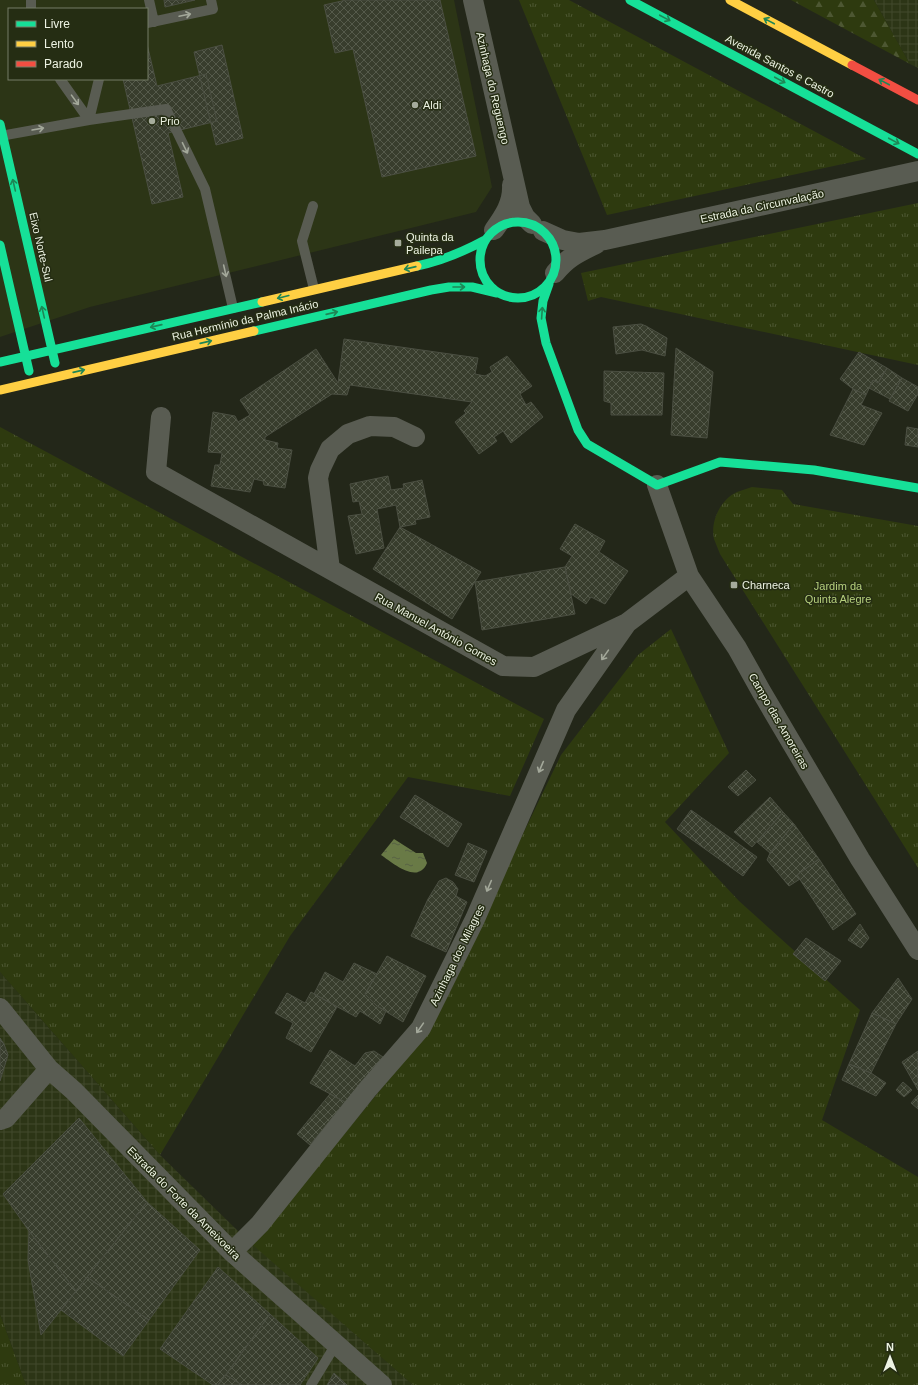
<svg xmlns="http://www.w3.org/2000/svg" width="918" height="1385" font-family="Helvetica,sans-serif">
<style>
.built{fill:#2c3516;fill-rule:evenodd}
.industrial{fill:url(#industrial-grid)}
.grass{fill:url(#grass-tufts)}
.forest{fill:url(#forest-firs)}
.water{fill:url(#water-ripples)}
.building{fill:url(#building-cross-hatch);stroke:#4b4f42}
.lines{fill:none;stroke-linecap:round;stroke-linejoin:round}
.lane{stroke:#595c52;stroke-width:10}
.street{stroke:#595c52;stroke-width:20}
.fast{stroke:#16e098;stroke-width:9}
.slow{stroke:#ffcf43;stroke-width:9}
.jam{stroke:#f24e42;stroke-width:9}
.oneway{stroke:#a3a89a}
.oneway2{stroke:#1e8656}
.poi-dot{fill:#a6ac9c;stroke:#252d13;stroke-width:1.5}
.labels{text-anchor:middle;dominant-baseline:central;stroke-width:3;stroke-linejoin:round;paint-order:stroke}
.street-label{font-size:11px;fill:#edf3e3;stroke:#252d13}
.poi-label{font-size:11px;fill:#edf3e3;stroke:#252d13;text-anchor:start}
.park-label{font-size:11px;fill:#b5cf7d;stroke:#252d13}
</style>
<defs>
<pattern id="industrial-grid" width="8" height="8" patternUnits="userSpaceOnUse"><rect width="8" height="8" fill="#2c3516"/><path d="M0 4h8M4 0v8" fill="none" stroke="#41492c"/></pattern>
<pattern id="grass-tufts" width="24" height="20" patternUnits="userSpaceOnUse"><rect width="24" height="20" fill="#2e3a0f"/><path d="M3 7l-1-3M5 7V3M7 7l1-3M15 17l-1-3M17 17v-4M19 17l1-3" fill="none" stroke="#4d5732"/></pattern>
<pattern id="forest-firs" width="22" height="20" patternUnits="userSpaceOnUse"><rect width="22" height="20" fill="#2e3a0f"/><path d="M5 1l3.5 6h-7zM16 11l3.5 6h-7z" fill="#4d5732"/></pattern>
<pattern id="water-ripples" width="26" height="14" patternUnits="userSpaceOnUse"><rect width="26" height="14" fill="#697a46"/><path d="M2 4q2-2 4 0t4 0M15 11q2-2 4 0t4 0" fill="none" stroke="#586245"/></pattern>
<pattern id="building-cross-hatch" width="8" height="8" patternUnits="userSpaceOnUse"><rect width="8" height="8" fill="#383d2d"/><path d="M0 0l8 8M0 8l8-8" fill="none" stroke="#555a4b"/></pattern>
</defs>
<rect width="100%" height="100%" fill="#232719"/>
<path class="built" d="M0 0H454L492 187 476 212 90 307 0 337ZM9 9H147V79H9Z"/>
<path class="industrial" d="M874 0H918V68L910 64Z
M0 972 160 1155 237 1230 413 1385H26L0 1314Z"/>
<path class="grass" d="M519 0H569L866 159 607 215Z
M918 203V365L601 297 588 301 581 273Z
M0 427 544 719 510 796 408 777 290 936 160 1155 0 972Z
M752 487 782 490 793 504 918 526V868L720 554C718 549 716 544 714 539 710 521 721 499 737 492 742 490 747 489 752 487Z
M671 629 729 753 665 822 739 901 860 1010 822 1120 918 1177V1385H413L253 1245 427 1033 561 755 638 655Z
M0 1314 26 1385H0Z"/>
<path class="forest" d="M791 0H874L910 64Z"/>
<path class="water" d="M394 839 416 853H423L427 863C418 885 393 863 381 855Z"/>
<path class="building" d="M164 0H195L165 7Z
M346 0H440L476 156 382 177 353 49 335 53 324 5Z
M147 44 157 86 206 74 217 121 168 133 183 197 152 204 123 79H147Z
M222 45 243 138 216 145 194 52Z
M641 324 646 326 667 338 665 356 642 350 616 354 613 327Z
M344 339 478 358 475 374 485 376 492 372 490 367 507 356 532 386 520 394 526 405 531 402 543 417 511 443 503 431 494 437 497 441 479 454 455 422 466 413 464 411 472 402 350 385 347 395 332 394 265 437V440L278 443 277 448 292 450 285 488 264 485 263 481 254 479 250 492 211 486 215 465H220L222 453 208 452 213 412 235 416 238 422 250 415 240 400 316 349 338 383Z
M676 348 713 372 707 438 671 435Z
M859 352 887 368 878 383 873 380 866 395 853 389 840 379Z
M887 368 902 378 890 399 869 388 873 380 878 383Z
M604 371 664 373 662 415H611V403L604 401Z
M902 378 918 387V394L908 411 889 401Z
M853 389 866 395 861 405 882 413 864 445 830 435Z
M907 427 918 429V447L905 445Z
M388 476 391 490 404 488 403 484 422 480 430 517 415 520 416 524 400 527 396 505 377 509 384 548 356 554 348 516 362 514 359 501 353 502 350 484Z
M575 524 605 541 599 552 628 571 605 604 591 597 586 604 571 594 565 567 572 556 560 549Z
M400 527 481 572 452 619 373 569Z
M565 567 575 614 482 630 475 582Z
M746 770 756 780 738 796 728 787Z
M415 795 462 824 448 847 400 817Z
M770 797 783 812 752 847 734 832Z
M691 810 757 857 743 876 677 829Z
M783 812 794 824 770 853 757 842Z
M794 824 819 859 797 875 800 879 789 886 767 860 770 853Z
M468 843 487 851 474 882 455 875Z
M819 859 856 914 833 930 797 875Z
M446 878 453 882 458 889 456 896 467 902 446 952 411 936 428 899 439 881Z
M860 924 869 938 861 948 848 940Z
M806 938 841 961 825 981 793 954Z
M387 956 426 976 403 1022 377 1006 365 994Z
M354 963 377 974 365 994 377 1006 386 1011 380 1024 360 1011 356 1017 314 994 325 972 343 982Z
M898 978 912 999 896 1024 872 1013Z
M311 992 337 1007 311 1052 286 1038 293 1023 275 1013 287 993 305 1003Z
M872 1013 896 1024 871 1073 849 1064Z
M0 1038 4 1044 8 1055 0 1081Z
M330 1050 355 1066 365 1053 374 1051 383 1057 345 1102 310 1083Z
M918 1051V1090L902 1062Z
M849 1064 871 1073 886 1083 876 1096 842 1080Z
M903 1082 912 1090 904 1097 896 1090Z
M330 1094 345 1102 310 1145 297 1134Z
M918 1095V1109L911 1103Z
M79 1118 147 1202 76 1291 29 1231 3 1194Z
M147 1202 200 1250 149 1320 87 1277Z
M29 1231 76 1291 41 1335 28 1260Z
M218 1267 270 1314 218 1385H213L160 1349Z
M87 1277 149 1320 123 1356 61 1310Z
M270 1314 318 1358 300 1385H242L226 1375Z
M334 1373 347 1385H327Z
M226 1375 242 1385H218Z"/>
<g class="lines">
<path class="lane" d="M149 0 154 22
M31 9V0
M147 23 213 9 211 0
M60 79 89 120
M89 120 99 79
M0 136 89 120 166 109 205 189 233 308
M313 206 302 241 314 289
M311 1385 336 1344"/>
<path class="street" d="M473 0 520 207 525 217 532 224
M494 230C504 216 513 203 512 185
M543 231 563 240 579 243 605 240 918 171
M555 273C568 257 578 253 596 244
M161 417 156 472 503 666 534 667 627 623 689 576
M657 485 689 576 737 648 761 691 860 859 918 950
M330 569 318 478 320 470 330 449 348 434 370 426 394 427 415 437
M0 1008 49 1069 74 1091 232 1252 382 1385
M0 1120 6 1118 49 1069
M232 1252 260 1224 367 1090 421 1028 475 919 566 710 627 623"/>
<path class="fast" d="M630 0 918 154
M0 124 55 363
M480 260a38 38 0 1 1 76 0a38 38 0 1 1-76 0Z
M0 245 29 371
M417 266C441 261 463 252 485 240
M549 284 543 301 541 318 546 343 578 430 587 444 657 485 720 462 814 470 918 488
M254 331 431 290 449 287H472L497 293
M0 362 262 302"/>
<path class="slow" d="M730 0 852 65
M262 302 417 266
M0 390 254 331"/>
<path class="jam" d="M852 65 918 100"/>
</g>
<defs><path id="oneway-shaft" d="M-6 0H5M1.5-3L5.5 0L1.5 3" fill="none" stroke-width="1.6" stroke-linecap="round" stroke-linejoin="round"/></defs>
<g class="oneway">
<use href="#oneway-shaft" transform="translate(185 15) rotate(-12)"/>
<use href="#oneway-shaft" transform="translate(75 100) rotate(54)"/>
<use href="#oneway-shaft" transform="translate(38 129) rotate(-10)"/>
<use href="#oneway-shaft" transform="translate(185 148) rotate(64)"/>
<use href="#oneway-shaft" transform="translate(225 271) rotate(77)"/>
<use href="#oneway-shaft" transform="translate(605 655) rotate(125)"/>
<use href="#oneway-shaft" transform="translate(541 767) rotate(113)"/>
<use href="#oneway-shaft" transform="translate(489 886) rotate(113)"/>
<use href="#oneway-shaft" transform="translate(420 1028) rotate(125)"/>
</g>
<g class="oneway2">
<use href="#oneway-shaft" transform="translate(665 18) rotate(28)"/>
<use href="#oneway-shaft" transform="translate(769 21) rotate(-152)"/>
<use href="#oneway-shaft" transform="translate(780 80) rotate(28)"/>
<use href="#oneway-shaft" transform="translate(884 82) rotate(-152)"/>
<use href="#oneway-shaft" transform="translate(894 141) rotate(28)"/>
<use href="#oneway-shaft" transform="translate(14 185) rotate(-103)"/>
<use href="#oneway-shaft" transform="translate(410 268) rotate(167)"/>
<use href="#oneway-shaft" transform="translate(459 287)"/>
<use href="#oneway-shaft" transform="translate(283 297) rotate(166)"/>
<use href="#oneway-shaft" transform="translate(43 312) rotate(-103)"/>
<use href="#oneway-shaft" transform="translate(332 313) rotate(-13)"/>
<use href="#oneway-shaft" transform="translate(542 313) rotate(-86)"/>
<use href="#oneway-shaft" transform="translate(156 326) rotate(167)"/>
<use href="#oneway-shaft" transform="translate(206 342) rotate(-13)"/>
<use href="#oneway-shaft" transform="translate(79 371) rotate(-13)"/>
</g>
<g class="poi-dot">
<circle cx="415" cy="105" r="4"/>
<circle cx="152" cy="121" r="4"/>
<rect x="394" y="239" width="8" height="8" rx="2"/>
<rect x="730" y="581" width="8" height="8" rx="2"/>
</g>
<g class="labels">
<g class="street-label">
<text transform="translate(780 66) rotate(28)">Avenida Santos e Castro</text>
<text transform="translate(493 88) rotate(77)">Azinhaga do Reguengo</text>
<text transform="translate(762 206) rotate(-12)">Estrada da Circunvalação</text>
<text transform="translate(41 247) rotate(77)">Eixo Norte-Sul</text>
<text transform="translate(245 320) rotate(-13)">Rua Hermínio da Palma Inácio</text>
<text transform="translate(436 629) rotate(29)">Rua Manuel António Gomes</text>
<text transform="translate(779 721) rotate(60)">Campo das Amoreiras</text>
<text transform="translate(457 955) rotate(-64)">Azinhaga dos Milagres</text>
<text transform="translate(184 1203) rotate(45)">Estrada do Forte da Ameixoeira</text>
</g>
<g class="poi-label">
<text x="423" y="105">Aldi</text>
<text x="160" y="121">Prio</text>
<text x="406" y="237">Quinta da<tspan x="406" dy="13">Pailepa</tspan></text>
<text x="742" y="585">Charneca</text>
</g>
<g class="park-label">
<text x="838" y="586">Jardim da<tspan x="838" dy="13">Quinta Alegre</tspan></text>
</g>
</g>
<rect x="8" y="8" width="140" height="72" fill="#252d13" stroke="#757c66"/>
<rect x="16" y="21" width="20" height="6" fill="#16e098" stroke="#757c66"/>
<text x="44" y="28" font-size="12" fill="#edf3e3">Livre</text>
<rect x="16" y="41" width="20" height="6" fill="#ffcf43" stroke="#757c66"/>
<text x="44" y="48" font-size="12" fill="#edf3e3">Lento</text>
<rect x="16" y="61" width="20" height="6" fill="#f24e42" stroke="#757c66"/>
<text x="44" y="68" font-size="12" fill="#edf3e3">Parado</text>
<g transform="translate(890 1357)" stroke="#252d13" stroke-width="3" paint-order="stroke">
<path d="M0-3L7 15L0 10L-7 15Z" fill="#edf3e3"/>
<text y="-6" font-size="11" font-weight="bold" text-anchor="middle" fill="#edf3e3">N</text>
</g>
</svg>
